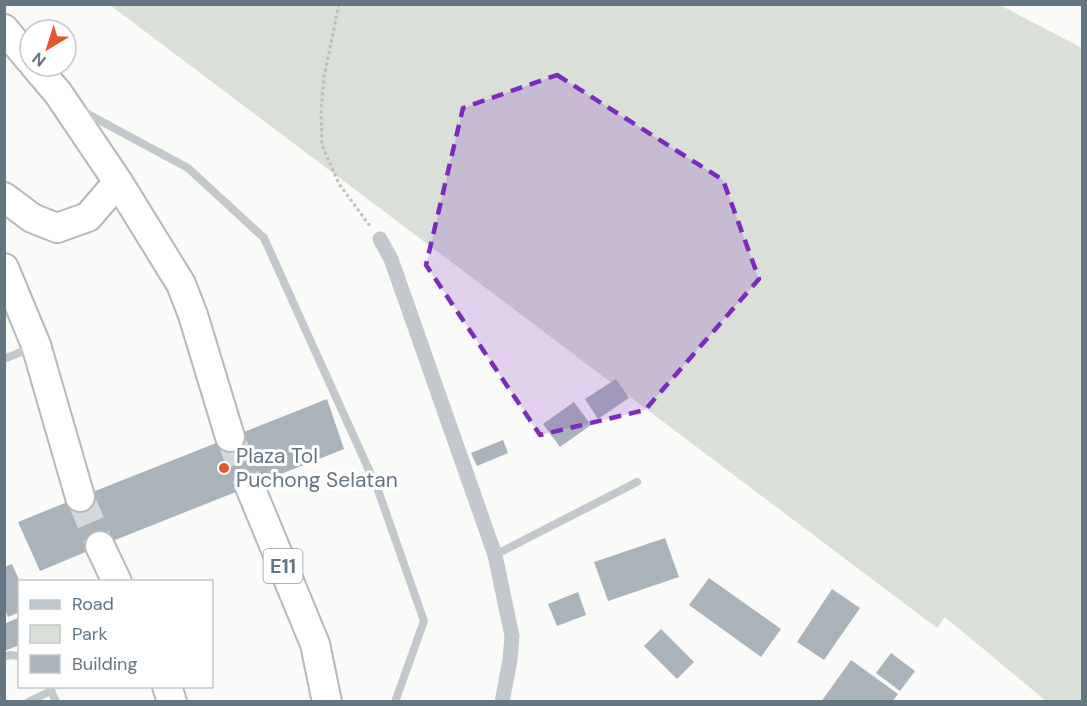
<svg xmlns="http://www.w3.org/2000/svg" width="1087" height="706" font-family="'DM Sans',sans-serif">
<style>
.green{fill:#dadfd7}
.building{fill:#aab3b9}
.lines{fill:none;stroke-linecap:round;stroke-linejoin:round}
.motorway-tunnel{stroke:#d5d9db;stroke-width:28;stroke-dasharray:28 14;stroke-linecap:butt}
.motorway-casing{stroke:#b4b9bd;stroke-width:32}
.path{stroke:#bbbfc2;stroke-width:3;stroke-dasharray:3 3;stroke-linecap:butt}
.service{stroke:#c3c8cc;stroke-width:8}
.minor{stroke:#c3c8cc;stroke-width:15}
.motorway{stroke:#fff;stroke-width:28}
.marked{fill:#7b2cbf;fill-opacity:0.2;stroke:#7b2cbf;stroke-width:4.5;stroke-dasharray:12 8;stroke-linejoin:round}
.poi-dot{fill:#e4572e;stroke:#fff;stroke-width:2}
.labels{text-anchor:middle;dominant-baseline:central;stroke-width:6;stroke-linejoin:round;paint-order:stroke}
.shield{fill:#fff;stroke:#939fa8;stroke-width:1.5}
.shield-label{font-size:20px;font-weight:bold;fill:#657683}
.poi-label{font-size:21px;fill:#657683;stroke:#fff;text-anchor:start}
</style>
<rect width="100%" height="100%" fill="#fafaf8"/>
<path class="green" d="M998 4 1082 48V701H1046L945 617 937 628 110 5Z"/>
<path class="building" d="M616 379 629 398 598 419 585 399Z
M327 399 344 449 100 546 40 571 18 522 80 497Z
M574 402 591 425 560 447 543 424Z
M503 440 508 453 477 466 471 453Z
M665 538 679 577 608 601 594 562Z
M12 564 20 582V612L8 617 4 608V567Z
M709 578 781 629 761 657 689 605Z
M832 589 860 608 824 660 797 642Z
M578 592 586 615 557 626 548 604Z
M20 617V645L4 651V624Z
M661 629 694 662 677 679 644 646Z
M891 653 915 671 900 691 876 673Z
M851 660 898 694 892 702H821Z"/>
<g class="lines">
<path class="motorway-tunnel" d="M230 437 250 487
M80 497 91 523 100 546"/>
<g class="motorway-casing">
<path id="motorway" d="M4 29 30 60
M35 66 58 93 118 182 181 284 193 315 230 437
M4 197 32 218 57 228 88 217 118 182
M4 268 36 345 80 497
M250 487 315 644 327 702
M100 546 117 582
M167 686 172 702"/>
</g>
<path class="path" d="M339 4 324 77 321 110 322 145 339 184 370 226"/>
<path class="service" d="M84 112 188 168 264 238 378 490 424 621 395 702
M4 359 31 348
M495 555 637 482
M4 657 10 655 20 656
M50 688 56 702
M28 702 51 691"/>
<path class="minor" d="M380 239 391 259 495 555 512 636 510 660 502 702"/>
<use href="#motorway" class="motorway"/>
</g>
<path class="marked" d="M557 75 723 180 759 279 645 410 540 435 426 265 463 108Z"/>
<circle class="poi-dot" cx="224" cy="468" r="6"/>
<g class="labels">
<rect class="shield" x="263.5" y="549" width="39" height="34" rx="4.5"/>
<g class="shield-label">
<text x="283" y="566">E11</text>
</g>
<g class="poi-label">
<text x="236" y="456">Plaza Tol<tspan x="236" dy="24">Puchong Selatan</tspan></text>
</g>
</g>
<rect width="1087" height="706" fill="none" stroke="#657683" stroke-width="12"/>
<rect x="18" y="580" width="195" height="108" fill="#ffffff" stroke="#c1c8cd" stroke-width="1.5"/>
<rect x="30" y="600" width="30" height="9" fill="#c3c8cc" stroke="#c1c8cd" stroke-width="1.5"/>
<text x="72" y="610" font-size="18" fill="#657683">Road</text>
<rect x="30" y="625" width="30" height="18" fill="#dadfd7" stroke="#c1c8cd" stroke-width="1.5"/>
<text x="72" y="640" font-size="18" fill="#657683">Park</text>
<rect x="30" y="655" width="30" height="18" fill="#aab3b9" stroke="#c1c8cd" stroke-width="1.5"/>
<text x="72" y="670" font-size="18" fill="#657683">Building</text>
<g transform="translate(48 48) rotate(218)"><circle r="28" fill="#ffffff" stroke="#c1c8cd" stroke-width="1.5"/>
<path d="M0-4.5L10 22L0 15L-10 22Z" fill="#e4572e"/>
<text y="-9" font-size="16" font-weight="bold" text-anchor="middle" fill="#657683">N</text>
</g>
</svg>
